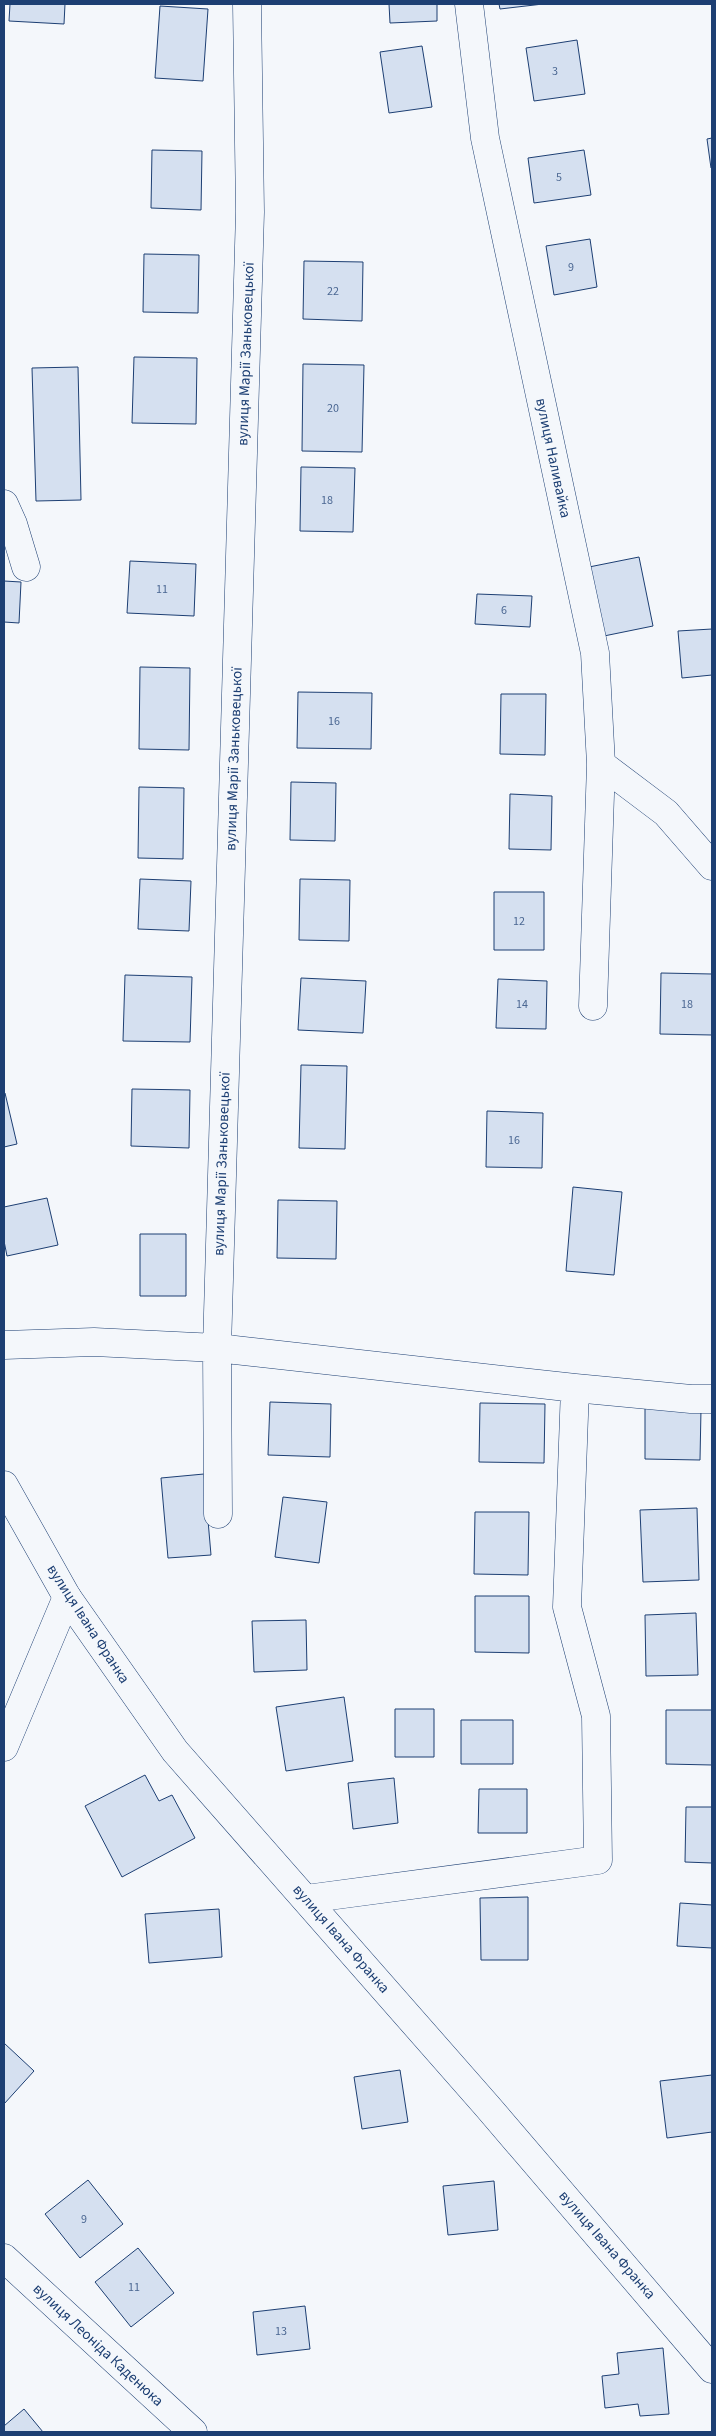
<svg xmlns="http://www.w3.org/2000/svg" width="716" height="2436" font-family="'Source Sans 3',sans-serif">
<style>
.building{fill:#d5e0f0;stroke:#1d3f73}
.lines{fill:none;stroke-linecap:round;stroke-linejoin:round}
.minor-casing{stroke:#1d3f73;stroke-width:29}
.major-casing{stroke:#1d3f73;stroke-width:29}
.minor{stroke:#f4f7fb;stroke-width:28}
.major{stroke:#f4f7fb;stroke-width:28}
.labels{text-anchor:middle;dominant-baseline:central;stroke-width:4;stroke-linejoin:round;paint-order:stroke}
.number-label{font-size:12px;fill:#4b6792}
.street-label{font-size:15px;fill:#1d3f73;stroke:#f4f7fb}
</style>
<rect width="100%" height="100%" fill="#f4f7fb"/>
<path class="building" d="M10 4H65L64 24 9 21Z
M389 4H437V21L390 23Z
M499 4H543L500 9Z
M160 6 208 9 203 81 155 78Z
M577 40 585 94 534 101 526 48Z
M422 46 432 107 389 113 380 52Z
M712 138V168H711L707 139Z
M152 150 202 151 201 210 151 208Z
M584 150 591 195 534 203 528 158Z
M590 239 597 287 554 295 546 246Z
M144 254 199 255 198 313 143 312Z
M304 261 363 262 362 321 303 319Z
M134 357 197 358 196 424 132 423Z
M303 364 364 365 362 452 302 451Z
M78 367 81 500 36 501 32 368Z
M301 467 355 468 353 532 300 531Z
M639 557 653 626 599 637 584 568Z
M130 561 196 564 194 616 127 613Z
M4 581 21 582 19 623 4 622Z
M477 594 532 596 530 627 475 624Z
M712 629V675L682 678 678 631Z
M140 667 190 668 189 750 139 749Z
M298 692 372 693 371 749 297 748Z
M501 694H546L545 755 500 754Z
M291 782 336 783 335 841 290 840Z
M139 787 184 788 183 859 138 858Z
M510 794 552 796 551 850 509 849Z
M140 879 191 881 189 931 138 929Z
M300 879 350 880 349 941 299 940Z
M494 892H544V950H494Z
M661 973 712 974V1035L660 1034Z
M125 975 192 977 190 1042 123 1041Z
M301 978 366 981 363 1033 298 1030Z
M498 979 547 981 546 1029 496 1028Z
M301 1065 347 1066 345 1149 299 1148Z
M132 1089 190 1090 189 1148 131 1146Z
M5 1093 17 1144 4 1147V1094Z
M487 1111 543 1113 542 1168 486 1167Z
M573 1187 622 1192 614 1275 566 1271Z
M47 1198 58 1245 7 1256 4 1241V1207Z
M278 1200 337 1201 336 1259 277 1258Z
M140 1234H186V1296H140Z
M270 1402 331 1404 330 1457 268 1455Z
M480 1403 545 1404 544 1463 479 1462Z
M645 1408 701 1409 700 1460 645 1459Z
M204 1474 211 1555 168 1558 161 1478Z
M283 1497 327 1502 319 1563 275 1557Z
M697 1508 699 1580 643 1582 640 1510Z
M475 1512H529L528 1575 474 1574Z
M475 1596H529V1653L475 1652Z
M696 1613 698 1675 646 1676 645 1615Z
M306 1620 307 1670 254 1672 252 1621Z
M344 1697 353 1761 286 1771 276 1707Z
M395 1709H434V1757H395Z
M666 1710H712V1765L666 1764Z
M461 1720H513V1764H461Z
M145 1775 159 1801 172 1795 195 1838 122 1877 85 1806Z
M394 1778 398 1823 353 1829 348 1783Z
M479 1789H527V1833H478Z
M686 1807H712V1863L685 1862Z
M528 1897V1960H481L480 1898Z
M680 1903 712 1905V1948L677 1946Z
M219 1909 222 1957 149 1963 145 1914Z
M4 2043 34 2071 4 2104Z
M400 2070 408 2122 362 2129 354 2077Z
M712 2075V2132L667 2138 660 2081Z
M88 2180 123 2224 80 2258 45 2214Z
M494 2181 498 2230 448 2235 443 2186Z
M138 2248 174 2293 131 2327 95 2282Z
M305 2306 310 2349 257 2355 253 2312Z
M663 2348 669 2414 640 2416 638 2404 605 2408 602 2376 619 2374 617 2353Z
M24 2409 43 2432H4V2426Z"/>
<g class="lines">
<g class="minor-casing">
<path id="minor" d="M469 4 485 138 595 653 601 764 666 813 712 866
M4 504 13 524 26 567
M593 1006 601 764
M4 1345 94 1342 217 1348 575 1388 691 1399H712
M218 1514 217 1348 250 212 247 4
M4 1747 67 1597
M306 1899 598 1860 596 1716 567 1607 575 1388
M4 2258 193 2432"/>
</g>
<g class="major-casing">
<path id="major" d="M4 1485 67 1597 175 1751 487 2106 712 2369"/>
</g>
<use href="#minor" class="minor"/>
<use href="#major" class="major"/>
</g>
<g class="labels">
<g class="number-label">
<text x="555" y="71">3</text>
<text x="559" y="177">5</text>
<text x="571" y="267">9</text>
<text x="333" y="291">22</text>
<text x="333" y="408">20</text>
<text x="327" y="500">18</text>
<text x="162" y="589">11</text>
<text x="504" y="610">6</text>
<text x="334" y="721">16</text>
<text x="519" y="921">12</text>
<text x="522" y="1004">14</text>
<text x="687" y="1004">18</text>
<text x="514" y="1140">16</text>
<text x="84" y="2219">9</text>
<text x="134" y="2287">11</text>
<text x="281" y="2331">13</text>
</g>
<g class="street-label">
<text transform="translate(246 354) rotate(-88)">вулиця Марії Заньковецької</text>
<text transform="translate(553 458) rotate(78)">вулиця Наливайка</text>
<text transform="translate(234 759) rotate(-88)">вулиця Марії Заньковецької</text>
<text transform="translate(222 1164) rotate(-88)">вулиця Марії Заньковецької</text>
<text transform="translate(88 1624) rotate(57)">вулиця Івана Франка</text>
<text transform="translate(341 1939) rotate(49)">вулиця Івана Франка</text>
<text transform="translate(607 2245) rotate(49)">вулиця Івана Франка</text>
<text transform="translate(98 2345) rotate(43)">вулиця Леоніда Каденюка</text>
</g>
</g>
<rect width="716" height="2436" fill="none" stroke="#1d3f73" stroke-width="10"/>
</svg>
